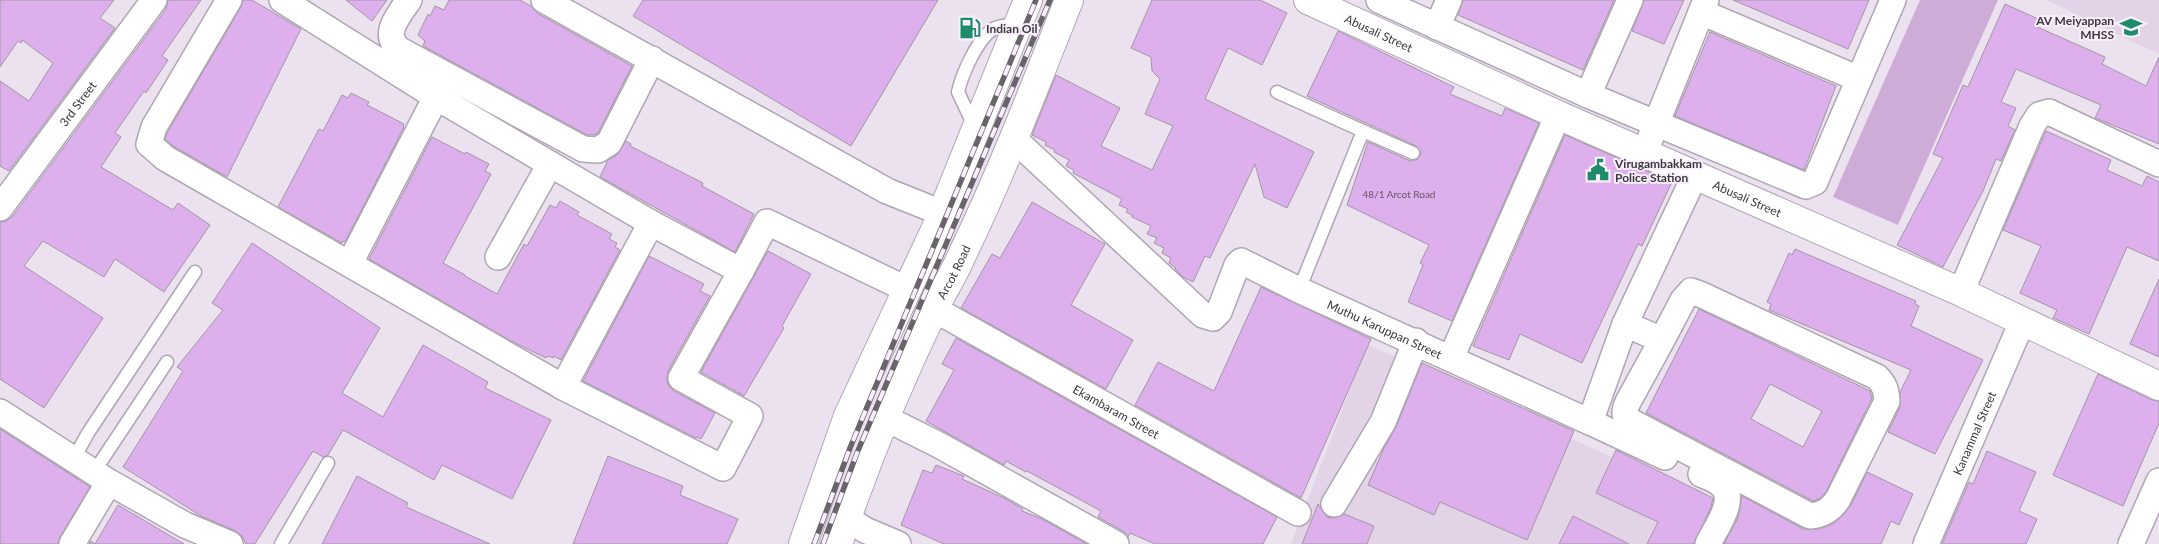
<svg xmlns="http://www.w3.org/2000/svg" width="2159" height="544" font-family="Lato,sans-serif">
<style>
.built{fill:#e2d3e7}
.green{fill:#cdadd7}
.building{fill:#deafed;stroke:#a097a3;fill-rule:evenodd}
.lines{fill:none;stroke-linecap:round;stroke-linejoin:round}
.lane-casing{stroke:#afa6b3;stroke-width:15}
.street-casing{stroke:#afa6b3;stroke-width:28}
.secondary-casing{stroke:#afa6b3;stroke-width:30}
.primary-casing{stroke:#afa6b3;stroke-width:30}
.lane{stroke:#fff;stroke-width:12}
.street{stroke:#fff;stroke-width:25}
.secondary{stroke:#fff;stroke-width:28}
.primary{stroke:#fff;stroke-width:28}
.rail-casing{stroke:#69636a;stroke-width:5.5}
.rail{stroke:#f9effc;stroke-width:4;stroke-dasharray:11;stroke-linecap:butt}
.labels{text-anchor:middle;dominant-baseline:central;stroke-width:4;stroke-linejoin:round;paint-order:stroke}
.number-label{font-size:10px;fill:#645568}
.poi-label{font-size:12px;font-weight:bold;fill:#3b373c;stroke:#f9effc;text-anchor:start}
.street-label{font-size:12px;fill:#3b373c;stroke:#f9effc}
</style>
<rect width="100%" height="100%" fill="#ece1ef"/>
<path class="built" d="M2046 0H2159V54Z
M1367 344 1799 544H1291Z"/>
<path class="green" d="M1920 0H1998L1898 225 1833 197Z"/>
<path class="building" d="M0 0H114L100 18 115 28 9 171 0 166V81L29 101 53 63 22 40 21 43 18 41 0 67Z
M168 0H201L162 56 168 60 146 93 144 91 115 133 121 137 101 167 173 210 178 203 210 225 164 292 115 259 104 277 43 241 24 266 103 318 44 408 0 379V222L6 221 12 217 166 9Z
M243 0H252L301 29 227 177 173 146 165 139 167 133 241 7Z
M346 0H387L372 21Z
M449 0H520L531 6 537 13 632 66 598 133 594 135H587L423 46 425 41 418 35 428 14 430 16 435 6 444 10Z
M643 0H938L851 146 633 16Z
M1152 0H1260L1287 13 1262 65 1228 48 1205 99 1314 152 1287 208 1264 197 1255 164 1210 258 1205 256 1193 282 1183 277 1175 269 1176 268 1169 263 1171 258 1162 253 1164 248 1154 243 1157 238 1147 234 1151 226 1132 217V215L1126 212 1128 209 1119 205 1122 199 1073 173 1074 170 1066 166 1069 160 1054 152 1055 150 1045 145 1046 142 1032 135 1056 75 1120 108 1101 146 1152 170 1173 126 1145 114 1160 79 1152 71 1151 57 1131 48Z
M1463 0H1614L1583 70 1458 15Z
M1644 0H1684L1664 44 1632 31Z
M1733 0H1869L1848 49Z
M2005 4 2038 19 2035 26 2105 57 2102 64 2146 86 2159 57V144L2095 118 2101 105 2016 69 2001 102 2016 108 2008 126 2015 130 2001 161 1996 159 1983 191 1943 267 1897 245 1943 158 1933 154 1963 85 1968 87Z
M1338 31 1454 87 1450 94 1502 116 1505 108 1539 123 1452 321 1408 302 1423 265 1420 263 1429 245 1347 205 1368 142 1410 161 1418 159 1421 153 1416 146 1307 96Z
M1710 32 1836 86 1804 170 1675 116Z
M351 93 369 102 367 105 404 124 403 126 404 127 345 242 343 241 342 243 278 207 319 129 323 131 342 95 348 98Z
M2046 131 2111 160 2107 170 2142 186 2147 176 2159 182V261L2127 247 2089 334 2053 318 2057 310 2020 293 2041 246 2003 230Z
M1565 135 1672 182 1642 246 1638 244 1582 363 1520 334 1509 360 1473 346Z
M432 137 465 154 466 152 489 164 485 171 491 174 443 263 465 275V276L497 294 524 244 527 246 550 205 556 208 560 201 579 212 577 215 612 234 609 239 617 243 615 247 620 250 561 360 554 356 553 358 548 356 546 358 511 341 369 259Z
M626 141 631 144 630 146 703 183 702 186 754 214 735 252 600 177 608 160 617 155Z
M1032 202 1105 244 1071 305 1133 340 1106 389 961 308 992 254 1000 258Z
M252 243 380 328 342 393 383 417 423 345 488 382 485 388 551 420 512 499 442 465 434 480 343 430 328 455 323 457 313 451 255 544H246L242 536 236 531 201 516 123 467 183 371 177 367 223 310 212 303Z
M1795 249 1916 301 1915 304 1919 306 1911 326 1983 360 1935 454 1888 432 1900 407V392L1911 370 1769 310 1771 304 1767 302 1789 253 1792 255Z
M768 251 811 274 782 326 784 328 744 396 701 372Z
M649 256 704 284 700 291 710 296 668 371 667 378 668 385 674 391 715 413 701 439 697 437 696 438 583 381Z
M2159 279V357L2130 344Z
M1261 287 1371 339 1301 498 1135 405 1158 362 1214 391Z
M1699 309 1870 391 1872 398 1826 492 1819 499 1813 501 1646 413ZM1770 384 1822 411 1803 447 1751 419Z
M956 338 1277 517 1263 544H1155L1130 533 1128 537 1123 531 1098 517 1101 511 1027 471 1026 472 1006 461 1004 465 926 421 954 370 942 364Z
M1422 363 1574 431 1527 540 1440 502 1434 515 1368 485 1384 448 1396 427Z
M2098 374 2152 400 2159 401V423L2123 506 2053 475Z
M0 429 90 487 60 537 58 544H0Z
M1616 450 1713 498 1711 507 1694 544H1647L1658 522 1596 493Z
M1987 451 2036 472 2019 511 2037 519 2026 544H1942L1969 482 1973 484Z
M608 456 683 486 680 495 738 519 727 544H573Z
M936 465 964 476 962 479 1006 499 1023 509 1022 511 1042 519 1087 544H944L901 525 923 470 932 473Z
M1867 472 1913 494 1899 525 1891 521 1881 544H1724L1738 518 1742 496 1803 529H1818L1833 524 1843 515 1851 505Z
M357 476 408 503 406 507 490 544H322Z
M1318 504 1327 517 1334 518 1344 514 1374 526 1367 544H1302Z
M118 505 184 544H89L91 541 95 544Z
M1573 516 1629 544H1559Z"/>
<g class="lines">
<g class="lane-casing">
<path id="lane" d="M1277 92 1363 131 1299 290
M975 128 958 92C962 74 978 37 995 28 1002 25 1011 25 1019 24
M1363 131 1413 153
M73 460 88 433 195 272
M94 472 167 362
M281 544 328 463"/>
</g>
<g class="street-casing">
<g id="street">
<path d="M229 0 154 127 149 144 165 158 563 387 651 223"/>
<path d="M282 0 436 97 550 164 498 257"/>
<path d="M409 0C398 16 381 35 400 50L583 149 598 150 609 143 652 59"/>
<path d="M544 0 887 191 942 213"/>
<path d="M1379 0 1588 95 1806 186 1815 182 1817 177 1893 0"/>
<path d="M1701 12 1859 79"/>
<path d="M1437 27 1449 0"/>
<path d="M1588 95 1630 0"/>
<path id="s1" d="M1014 139 1203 315 1213 318 1219 312 1237 265 1241 261 1299 290 1590 422 1625 324 1695 175"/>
<path d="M1650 139 1706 0"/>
<path d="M550 164 651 223 741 271 767 222 908 290"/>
<path id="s2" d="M0 208 154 0"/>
<path d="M350 263 436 97"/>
<path d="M1961 292 2032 126 2039 115 2049 112 2159 164"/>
<path id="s3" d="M934 309 1298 513"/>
<path d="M1625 324 1662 340 1683 300 1691 291 1702 295 1877 377C1885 385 1886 390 1887 401L1838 499C1831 510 1823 515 1810 516L1630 421C1623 415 1624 411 1628 402L1662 340"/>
<path d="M1451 358 1558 115"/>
<path d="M563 387 723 468 750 416 681 378 741 271"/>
<path d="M0 412 109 482 185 525 230 544"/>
<path d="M885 418 939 445 1116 544"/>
<path d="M1590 422 1665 457"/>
<path d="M1701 474C1707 477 1714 479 1719 483 1740 497 1716 527 1708 544"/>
<path d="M1334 504 1383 422 1416 341"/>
<path d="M848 519 865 530 898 544"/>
<path d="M72 544 109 482"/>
<path id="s4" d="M1926 544 2022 322"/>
<path d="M2131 544 2159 481"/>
</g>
</g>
<g class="secondary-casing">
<g id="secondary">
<path id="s5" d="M1308 0 1558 115 1961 292 2159 386"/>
</g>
</g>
<g class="primary-casing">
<g id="primary">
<path d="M803 544 848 416 936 228 1028 0"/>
<path id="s6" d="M838 544C865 464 897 385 934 309 943 291 954 274 962 255 1002 172 1035 86 1069 0"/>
</g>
</g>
<use href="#lane" class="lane"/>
<use href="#street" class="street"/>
<use href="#secondary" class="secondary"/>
<use href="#primary" class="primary"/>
<g class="rail-casing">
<path id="rail" d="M814 544 850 448 1036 0
M823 544 857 453 1050 0"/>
</g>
<use href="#rail" class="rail"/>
</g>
<defs>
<g id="school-bare" transform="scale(1.725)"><path d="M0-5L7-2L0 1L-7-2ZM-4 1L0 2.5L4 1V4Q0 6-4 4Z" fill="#1e8c6b" stroke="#f9effc" stroke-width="2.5" paint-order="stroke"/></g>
<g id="fuel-bare" transform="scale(1.725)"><path d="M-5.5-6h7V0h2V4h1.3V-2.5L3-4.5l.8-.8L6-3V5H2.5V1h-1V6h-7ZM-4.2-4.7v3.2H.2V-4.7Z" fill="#1e8c6b" stroke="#f9effc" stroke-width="2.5" paint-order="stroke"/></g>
<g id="civic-bare" transform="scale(1.725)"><path d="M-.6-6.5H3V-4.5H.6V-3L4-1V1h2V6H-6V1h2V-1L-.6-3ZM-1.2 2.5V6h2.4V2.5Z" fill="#1e8c6b" stroke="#f9effc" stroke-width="2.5" paint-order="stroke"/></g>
</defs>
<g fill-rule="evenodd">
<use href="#school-bare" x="2131" y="27"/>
<use href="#fuel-bare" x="970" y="28"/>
<use href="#civic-bare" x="1598" y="170"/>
</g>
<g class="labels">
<g class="number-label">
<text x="1399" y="194">48/1 Arcot Road</text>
</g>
<g class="poi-label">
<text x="2114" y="20" text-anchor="end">AV Meiyappan<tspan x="2114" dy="14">MHSS</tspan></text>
<text x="986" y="28">Indian Oil</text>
<text x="1615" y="163">Virugambakkam<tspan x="1615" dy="14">Police Station</tspan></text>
</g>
<g class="street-label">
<text stroke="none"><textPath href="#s5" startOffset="78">Abusali Street</textPath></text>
<text stroke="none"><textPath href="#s2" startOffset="130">3rd Street</textPath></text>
<text stroke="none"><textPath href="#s5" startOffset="482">Abusali Street</textPath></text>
<text stroke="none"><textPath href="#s6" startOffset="296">Arcot Road</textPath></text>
<text stroke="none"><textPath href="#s1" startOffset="492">Muthu Karuppan Street</textPath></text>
<text stroke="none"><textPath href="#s3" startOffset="209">Ekambaram Street</textPath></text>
<text stroke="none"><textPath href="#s4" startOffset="121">Kanammal Street</textPath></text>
</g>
</g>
</svg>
